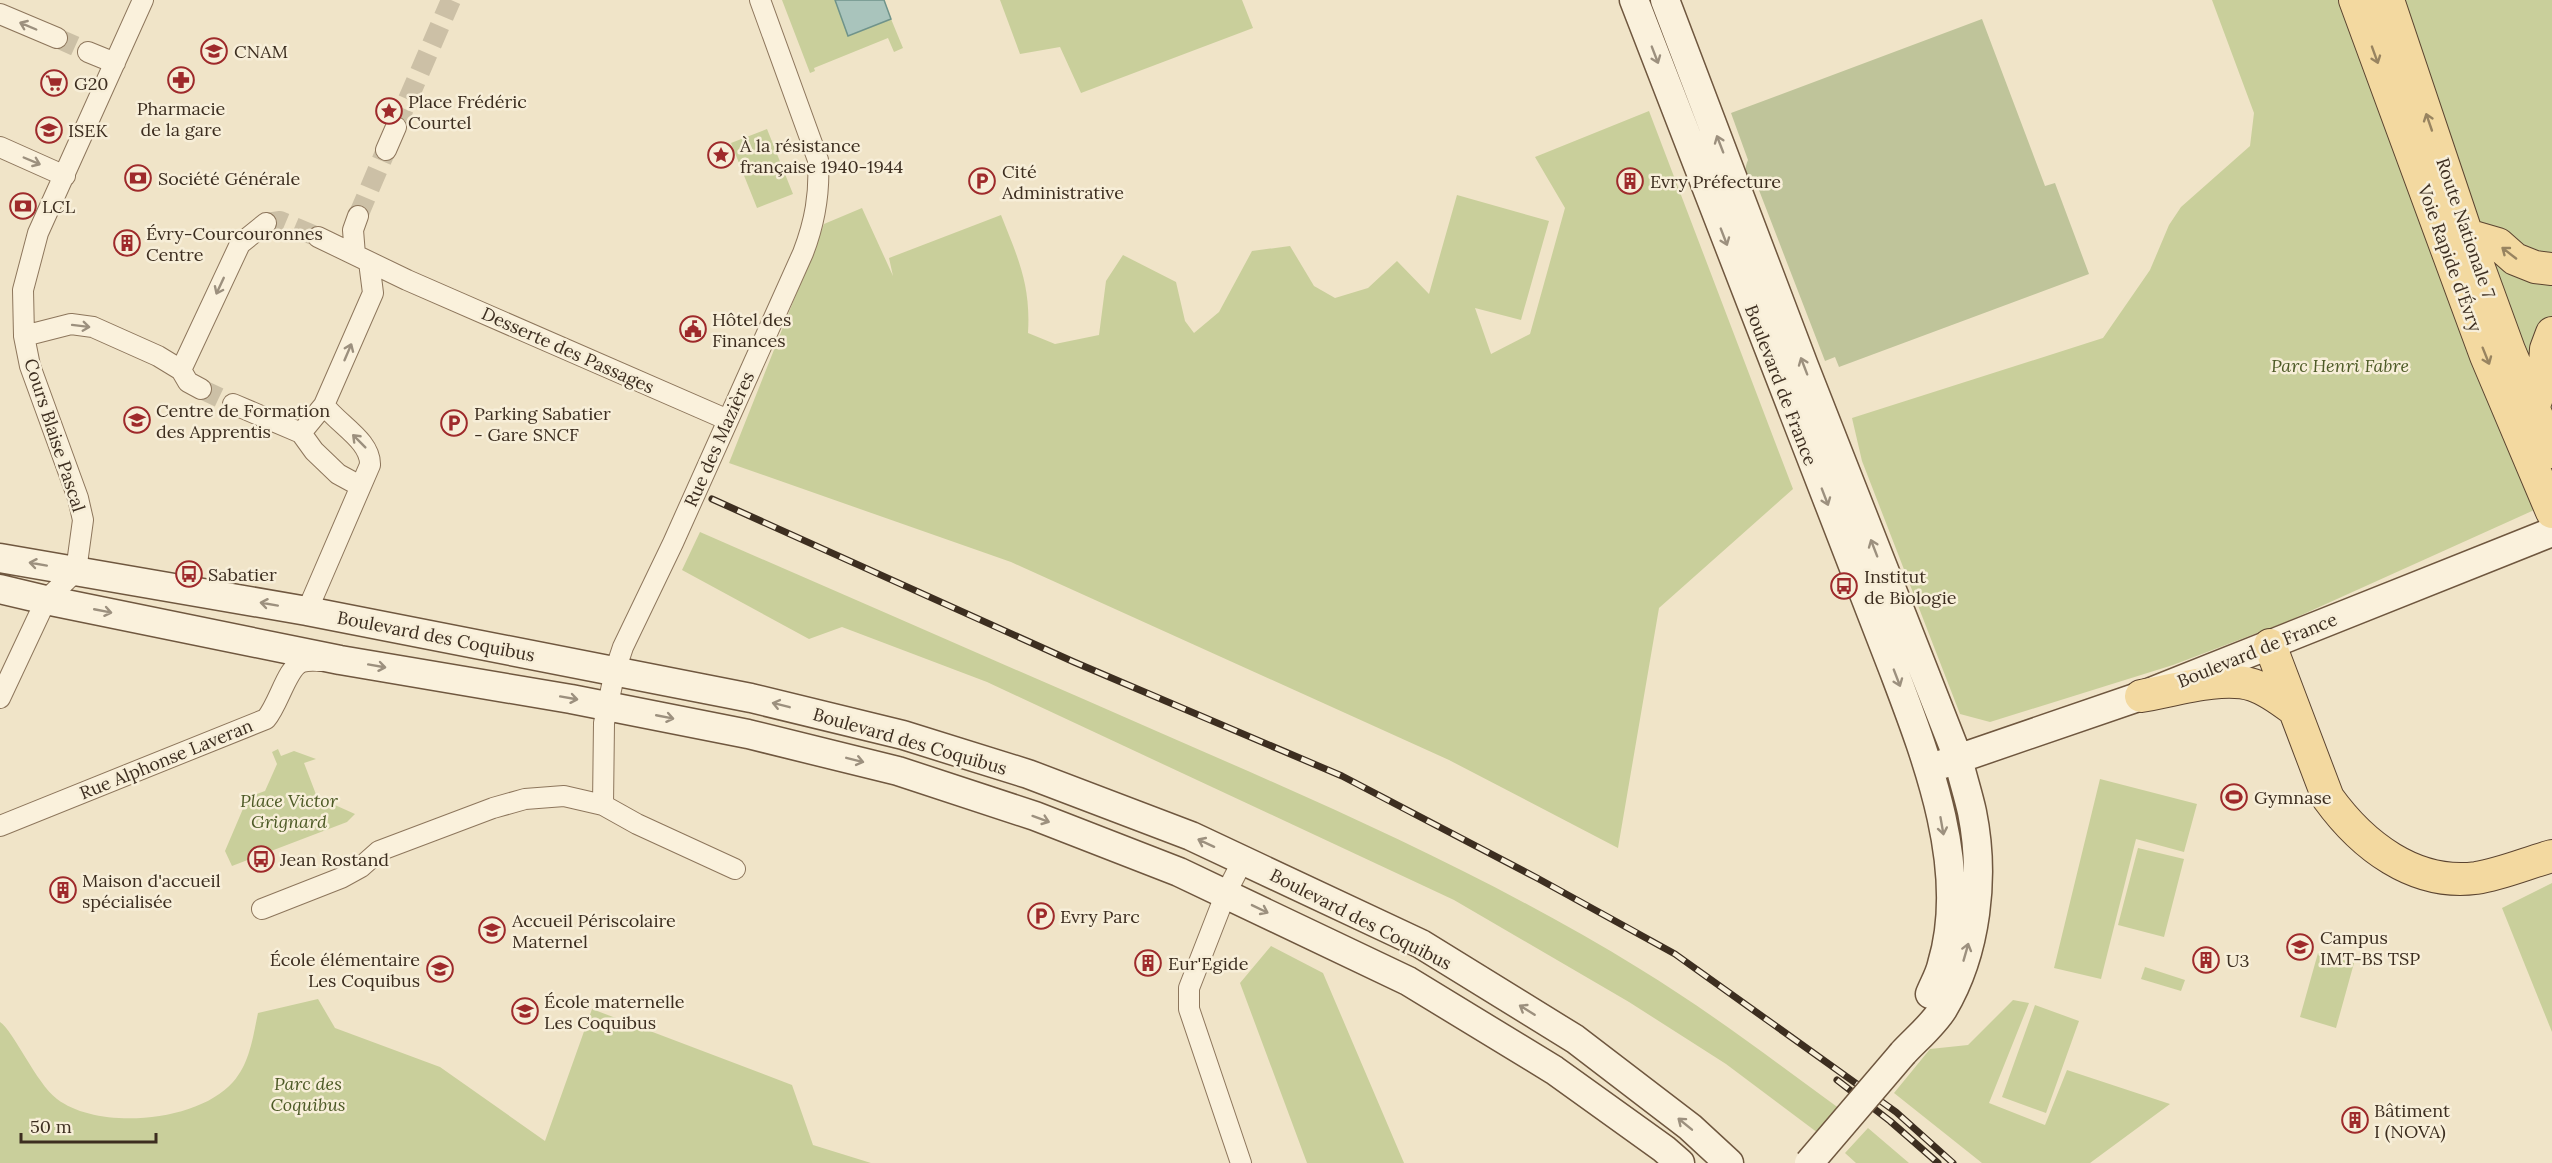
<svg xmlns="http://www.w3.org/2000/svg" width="2552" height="1163" font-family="Lora,serif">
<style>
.green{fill:#c9cf9b}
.cemetery{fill:#bfc49a}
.water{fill:#a9c4bc;stroke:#6f938a;stroke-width:1.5}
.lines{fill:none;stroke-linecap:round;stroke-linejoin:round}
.minor-tunnel{stroke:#ccc0a6;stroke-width:20;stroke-dasharray:20 10;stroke-linecap:butt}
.minor-casing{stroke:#8d765c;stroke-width:22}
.secondary-casing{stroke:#6f573f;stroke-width:31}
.primary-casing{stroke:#5b4430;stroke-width:34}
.minor{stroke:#faf1dc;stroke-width:20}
.secondary{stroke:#faf1dc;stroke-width:28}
.primary{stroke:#f3d9a0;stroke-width:32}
.rail-casing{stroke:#3d2e20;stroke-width:7}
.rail{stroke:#f7eed8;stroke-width:4.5;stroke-dasharray:14;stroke-linecap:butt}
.secondary-bridge-casing{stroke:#6f573f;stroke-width:31;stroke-linecap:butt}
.secondary-bridge{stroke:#faf1dc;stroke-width:28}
.oneway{stroke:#9c907e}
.oneway2{stroke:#988460}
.labels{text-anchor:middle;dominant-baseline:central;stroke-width:5;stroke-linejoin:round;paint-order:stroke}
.poi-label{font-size:18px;fill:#3d2e20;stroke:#f7eed8;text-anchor:start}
.street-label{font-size:18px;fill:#3d2e20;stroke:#f7eed8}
.park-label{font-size:18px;font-style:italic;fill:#4d5a26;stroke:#f7eed8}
</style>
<rect width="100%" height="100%" fill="#f0e4c8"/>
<path class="green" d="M782 0H835L849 36 891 19 903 48 894 52 888 38 814 68 815 71 810 73Z
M1000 0H1242L1253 28 1081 93 1060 47 1020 54Z
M2212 0H2552V502L2286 622 2173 665 1990 722 1960 714 1862 461 1852 418 2103 338 2150 270 2169 225 2181 207 2250 146 2254 113Z
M1649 111 1793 489 1659 608 1618 848 1449 760 1011 562 729 463 824 224 862 208 893 276 889 258 1001 215C1018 258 1031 285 1028 333L1055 344 1099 335 1106 281 1123 255 1176 282 1185 321 1194 333 1219 312 1252 251 1290 246 1314 286 1335 298 1368 288 1397 261 1429 294 1457 195 1549 221 1521 320 1475 308 1491 354 1530 334 1565 208 1535 157Z
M767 129 793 194 757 208 731 143Z
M700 532C851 598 1003 664 1154 730 1319 802 1486 874 1640 969 1709 1011 1774 1061 1840 1109L1818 1133 1726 1064 1629 1002 1454 900 987 682 842 627 809 639 682 570Z
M278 749 281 756 294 751 316 759 304 763 317 797 355 814 347 822 232 866 225 851 248 797 265 791 277 764 272 752Z
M2100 779 2197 804 2184 852 2136 839 2101 979 2054 968Z
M2138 848 2184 859 2164 937 2118 925Z
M2552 883V1032L2502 908Z
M1271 946 1323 973 1404 1163H1307L1240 983Z
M2318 953 2354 963 2336 1028 2300 1017Z
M2145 967 2185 980 2181 991 2141 979Z
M318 999 335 1028 440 1067 545 1141 592 1009 792 1085 813 1145 871 1163H0V1022C13 1030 36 1083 57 1099 99 1131 198 1122 233 1082 250 1063 253 1036 258 1013Z
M2013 1000 2029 1003 1989 1103 2045 1125 2067 1070 2170 1104 2090 1163H1982L1894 1093 1930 1049 1968 1045Z
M2035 1005 2079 1021 2046 1113 2002 1097Z
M1868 1128 1909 1163H1856L1845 1153Z"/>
<path class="cemetery" d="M1982 19 2045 186 2055 183 2089 274 1839 367 1835 357 1825 361 1757 185C1746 180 1743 171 1748 160L1731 113Z"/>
<path class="water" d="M835 0H884L891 19 848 36Z"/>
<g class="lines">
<path class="minor-tunnel" d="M57 38 88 52
M396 127 451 0
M358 216 386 150
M266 223 280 221 318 237
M201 389 233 404"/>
<g class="minor-casing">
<path id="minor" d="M0 14 57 38
M88 52 115 63
M0 147 65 176
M386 150 396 127
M318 237 407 280 728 420
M355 255 353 230 358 216
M24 336 71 324 93 327 158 356 181 370 188 382 201 389
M181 370 240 244 266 223
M233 404 301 433 314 451 338 474 360 486
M301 433 324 405 373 293 369 262
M307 611 370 465C371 441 339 425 324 405
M0 698 46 600 76 571 83 520 78 498 30 366 24 336 23 290 38 233 143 0
M603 805 604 723 615 671 623 647 673 543 803 253C815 222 820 194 818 160L760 0
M0 826 266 719C279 704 287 667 302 662 308 660 316 661 322 661
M262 909 341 878 361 867 379 851 493 808 525 799 564 796 603 805 637 824 735 869
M1241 1163 1189 1009V988L1226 893 1243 860"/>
</g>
<g class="secondary-casing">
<path id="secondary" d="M1634 0 1895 674C1928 761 1970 871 1942 964 1940 974 1934 984 1930 994
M1665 0 1804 366 1958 758C1962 776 1968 794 1972 812 1985 876 1977 952 1943 1009 1933 1025 1916 1039 1903 1053
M0 558 307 611 751 698 903 735 1028 774 1191 836 1421 944 1575 1039 1690 1127 1729 1163
M0 589 46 600 340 660 571 699 748 734 898 771 1035 816 1179 872 1408 981 1554 1070 1664 1149 1680 1163
M1940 765 2141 696 2552 532"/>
</g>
<g class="primary-casing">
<path id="primary" d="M2355 0 2486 356 2552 512
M2388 0 2467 235 2509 350 2552 452
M2467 235 2498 244 2515 259 2535 267 2552 269
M2533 408 2544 379 2546 349 2552 333
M2270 645 2328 798C2362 845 2414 886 2476 878 2502 874 2527 863 2552 856
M2141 696C2172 691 2222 675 2253 685 2268 690 2281 700 2293 709"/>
</g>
<use href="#minor" class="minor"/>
<use href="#secondary" class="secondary"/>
<use href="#primary" class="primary"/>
<g class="rail-casing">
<path id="rail" d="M712 499 1074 662 1342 776 1537 878 1675 954 1896 1112 1953 1163
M1837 1080 1890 1121 1938 1163"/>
</g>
<use href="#rail" class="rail"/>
<g class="secondary-bridge-casing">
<path id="secondary-bridge" d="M1809 1163 1903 1053"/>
</g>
<use href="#secondary-bridge" class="secondary-bridge"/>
</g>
<defs><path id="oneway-shaft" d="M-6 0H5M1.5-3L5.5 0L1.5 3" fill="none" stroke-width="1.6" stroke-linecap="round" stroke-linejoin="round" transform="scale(1.5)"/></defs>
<g class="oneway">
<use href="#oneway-shaft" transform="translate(28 26) rotate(-157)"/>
<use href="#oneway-shaft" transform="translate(1655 55) rotate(69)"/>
<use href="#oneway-shaft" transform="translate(1720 144) rotate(-111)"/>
<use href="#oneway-shaft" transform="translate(32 161) rotate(23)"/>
<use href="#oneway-shaft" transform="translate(1724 237) rotate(69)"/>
<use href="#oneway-shaft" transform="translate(220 286) rotate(115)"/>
<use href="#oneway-shaft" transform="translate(81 326) rotate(7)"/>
<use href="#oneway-shaft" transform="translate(348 352) rotate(-67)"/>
<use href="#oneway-shaft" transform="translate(1804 366) rotate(-111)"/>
<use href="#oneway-shaft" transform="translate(359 441) rotate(-135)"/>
<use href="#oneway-shaft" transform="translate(1825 497) rotate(69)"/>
<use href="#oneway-shaft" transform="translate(1874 548) rotate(-111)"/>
<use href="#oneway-shaft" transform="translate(38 564) rotate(-170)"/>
<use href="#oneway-shaft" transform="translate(269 604) rotate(-170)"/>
<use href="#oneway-shaft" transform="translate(103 611) rotate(11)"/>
<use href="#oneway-shaft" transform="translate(377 666) rotate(10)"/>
<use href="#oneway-shaft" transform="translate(1897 678) rotate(69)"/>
<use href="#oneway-shaft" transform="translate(569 698) rotate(10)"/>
<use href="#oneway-shaft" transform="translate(781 705) rotate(-166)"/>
<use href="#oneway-shaft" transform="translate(665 717) rotate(11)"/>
<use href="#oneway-shaft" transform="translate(855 760) rotate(14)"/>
<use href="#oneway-shaft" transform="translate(1041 819) rotate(20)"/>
<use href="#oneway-shaft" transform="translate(1942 826) rotate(80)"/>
<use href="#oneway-shaft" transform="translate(1206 843) rotate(-155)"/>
<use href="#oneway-shaft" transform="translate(1260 909) rotate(26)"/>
<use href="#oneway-shaft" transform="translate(1966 952) rotate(-74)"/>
<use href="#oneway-shaft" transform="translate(1527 1010) rotate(-148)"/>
<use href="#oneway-shaft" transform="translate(1685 1124) rotate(-141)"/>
</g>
<g class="oneway2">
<use href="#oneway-shaft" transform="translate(2375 55) rotate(70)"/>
<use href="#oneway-shaft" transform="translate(2429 122) rotate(-109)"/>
<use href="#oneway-shaft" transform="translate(2509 253) rotate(-142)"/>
<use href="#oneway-shaft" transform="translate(2486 356) rotate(68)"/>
</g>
<defs>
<g id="university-ring" transform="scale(1.35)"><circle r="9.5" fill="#f7eed8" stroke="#9e2a2b" stroke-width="1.5"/><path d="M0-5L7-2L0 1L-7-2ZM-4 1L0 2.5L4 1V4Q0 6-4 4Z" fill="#9e2a2b"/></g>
<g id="pharmacy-ring" transform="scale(1.35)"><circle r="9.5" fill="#f7eed8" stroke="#9e2a2b" stroke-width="1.5"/><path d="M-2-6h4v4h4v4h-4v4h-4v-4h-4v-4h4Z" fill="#9e2a2b"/></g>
<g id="supermarket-ring" transform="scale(1.35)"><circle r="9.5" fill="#f7eed8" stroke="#9e2a2b" stroke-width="1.5"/><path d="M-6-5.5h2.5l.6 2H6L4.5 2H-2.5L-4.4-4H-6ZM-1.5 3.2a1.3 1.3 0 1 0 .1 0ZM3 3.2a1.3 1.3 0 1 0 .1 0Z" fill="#9e2a2b"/></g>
<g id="sight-ring" transform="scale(1.35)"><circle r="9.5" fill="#f7eed8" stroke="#9e2a2b" stroke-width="1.5"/><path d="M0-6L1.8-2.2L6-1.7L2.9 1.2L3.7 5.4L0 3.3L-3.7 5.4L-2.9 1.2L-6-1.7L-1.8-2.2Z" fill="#9e2a2b"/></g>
<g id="bank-ring" transform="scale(1.35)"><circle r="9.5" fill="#f7eed8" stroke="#9e2a2b" stroke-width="1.5"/><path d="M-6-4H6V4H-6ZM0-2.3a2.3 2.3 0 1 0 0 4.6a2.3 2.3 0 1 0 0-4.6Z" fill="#9e2a2b"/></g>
<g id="parking-ring" transform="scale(1.35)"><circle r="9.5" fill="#f7eed8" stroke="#9e2a2b" stroke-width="1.5"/><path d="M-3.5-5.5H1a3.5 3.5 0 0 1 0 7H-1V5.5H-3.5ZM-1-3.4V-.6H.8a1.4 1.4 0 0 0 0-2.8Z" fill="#9e2a2b"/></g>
<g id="building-ring" transform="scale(1.35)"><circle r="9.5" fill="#f7eed8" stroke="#9e2a2b" stroke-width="1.5"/><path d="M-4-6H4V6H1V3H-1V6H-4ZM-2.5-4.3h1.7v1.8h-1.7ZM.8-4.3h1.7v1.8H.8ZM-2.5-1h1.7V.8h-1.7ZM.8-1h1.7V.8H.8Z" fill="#9e2a2b"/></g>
<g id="civic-ring" transform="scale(1.35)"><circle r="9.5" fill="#f7eed8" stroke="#9e2a2b" stroke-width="1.5"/><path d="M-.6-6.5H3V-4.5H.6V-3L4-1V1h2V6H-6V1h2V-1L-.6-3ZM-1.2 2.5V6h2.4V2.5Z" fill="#9e2a2b"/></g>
<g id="bus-ring" transform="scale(1.35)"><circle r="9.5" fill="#f7eed8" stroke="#9e2a2b" stroke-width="1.5"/><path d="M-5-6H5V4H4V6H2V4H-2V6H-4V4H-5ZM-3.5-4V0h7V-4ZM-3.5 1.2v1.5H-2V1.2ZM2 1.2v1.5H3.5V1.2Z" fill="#9e2a2b"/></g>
<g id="stadium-ring" transform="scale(1.35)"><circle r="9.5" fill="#f7eed8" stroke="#9e2a2b" stroke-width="1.5"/><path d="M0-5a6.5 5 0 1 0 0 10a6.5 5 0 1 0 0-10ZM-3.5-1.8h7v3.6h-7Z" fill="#9e2a2b"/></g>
<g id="school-ring" transform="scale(1.35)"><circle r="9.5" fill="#f7eed8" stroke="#9e2a2b" stroke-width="1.5"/><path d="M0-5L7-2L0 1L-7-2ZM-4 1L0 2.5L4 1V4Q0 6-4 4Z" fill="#9e2a2b"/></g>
</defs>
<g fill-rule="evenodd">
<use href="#university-ring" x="214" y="51"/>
<use href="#pharmacy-ring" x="181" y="80"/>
<use href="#supermarket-ring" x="54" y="83"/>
<use href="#sight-ring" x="389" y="111"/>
<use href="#university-ring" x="49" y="130"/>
<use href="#sight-ring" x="721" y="155"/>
<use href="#bank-ring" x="138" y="178"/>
<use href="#parking-ring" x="982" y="181"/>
<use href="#building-ring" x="1630" y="181"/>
<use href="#bank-ring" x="23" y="206"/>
<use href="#building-ring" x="127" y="243"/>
<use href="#civic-ring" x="693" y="329"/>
<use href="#university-ring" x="137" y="420"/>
<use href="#parking-ring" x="454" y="423"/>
<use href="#bus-ring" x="189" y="574"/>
<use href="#bus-ring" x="1844" y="586"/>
<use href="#stadium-ring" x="2234" y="797"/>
<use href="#bus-ring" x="261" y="859"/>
<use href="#building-ring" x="63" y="890"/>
<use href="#parking-ring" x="1041" y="916"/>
<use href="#school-ring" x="492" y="930"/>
<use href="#university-ring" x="2300" y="947"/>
<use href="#building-ring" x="2206" y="960"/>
<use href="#building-ring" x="1148" y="963"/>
<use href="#school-ring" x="440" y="969"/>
<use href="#school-ring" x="525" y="1011"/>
<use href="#building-ring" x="2355" y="1120"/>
</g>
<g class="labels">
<g class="poi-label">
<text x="234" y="51">CNAM</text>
<text x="74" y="83">G20</text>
<text x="408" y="101">Place Frédéric<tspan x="408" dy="21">Courtel</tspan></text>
<text x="181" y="108" text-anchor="middle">Pharmacie<tspan x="181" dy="21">de la gare</tspan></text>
<text x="68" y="130">ISEK</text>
<text x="740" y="145">À la résistance<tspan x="740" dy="21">française 1940-1944</tspan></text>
<text x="1002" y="171">Cité<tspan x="1002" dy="21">Administrative</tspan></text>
<text x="158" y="178">Société Générale</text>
<text x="1650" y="181">Evry Préfecture</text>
<text x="42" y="206">LCL</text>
<text x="146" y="233">Évry-Courcouronnes<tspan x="146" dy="21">Centre</tspan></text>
<text x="712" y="319">Hôtel des<tspan x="712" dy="21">Finances</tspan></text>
<text x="156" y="410">Centre de Formation<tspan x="156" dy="21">des Apprentis</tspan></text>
<text x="474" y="413">Parking Sabatier<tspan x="474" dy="21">- Gare SNCF</tspan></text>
<text x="208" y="574">Sabatier</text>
<text x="1864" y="576">Institut<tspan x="1864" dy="21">de Biologie</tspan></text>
<text x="2254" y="797">Gymnase</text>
<text x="280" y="859">Jean Rostand</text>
<text x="82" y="880">Maison d'accueil<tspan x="82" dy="21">spécialisée</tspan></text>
<text x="1060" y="916">Evry Parc</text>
<text x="512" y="920">Accueil Périscolaire<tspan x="512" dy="21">Maternel</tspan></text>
<text x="2320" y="937">Campus<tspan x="2320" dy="21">IMT-BS TSP</tspan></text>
<text x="420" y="959" text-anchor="end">École élémentaire<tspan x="420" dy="21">Les Coquibus</tspan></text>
<text x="2226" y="960">U3</text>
<text x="1168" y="963">Eur'Egide</text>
<text x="544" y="1001">École maternelle<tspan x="544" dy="21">Les Coquibus</tspan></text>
<text x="2374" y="1110">Bâtiment<tspan x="2374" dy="21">I (NOVA)</tspan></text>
</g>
<g class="street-label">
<text transform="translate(2466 228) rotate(71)">Route Nationale 7</text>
<text transform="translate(2450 258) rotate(70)">Voie Rapide d'Évry</text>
<text transform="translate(568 350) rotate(24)">Desserte des Passages</text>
<text transform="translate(1781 385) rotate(69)">Boulevard de France</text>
<text transform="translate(55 435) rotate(72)">Cours Blaise Pascal</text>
<text transform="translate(719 439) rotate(-66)">Rue des Mazières</text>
<text transform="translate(436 636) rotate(11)">Boulevard des Coquibus</text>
<text transform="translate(2257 650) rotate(-22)">Boulevard de France</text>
<text transform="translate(910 741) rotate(16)">Boulevard des Coquibus</text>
<text transform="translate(166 759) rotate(-22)">Rue Alphonse Laveran</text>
<text transform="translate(1361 919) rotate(27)">Boulevard des Coquibus</text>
</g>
<g class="park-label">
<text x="2340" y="365">Parc Henri Fabre</text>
<text x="289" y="800">Place Victor<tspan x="289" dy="21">Grignard</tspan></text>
<text x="308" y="1083">Parc des<tspan x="308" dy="21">Coquibus</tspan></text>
</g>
</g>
<path d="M21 1133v9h135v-9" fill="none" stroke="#3d2e20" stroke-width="3"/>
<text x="30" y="1133" font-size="18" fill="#3d2e20" stroke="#f7eed8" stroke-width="4.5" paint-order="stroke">50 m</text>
</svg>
